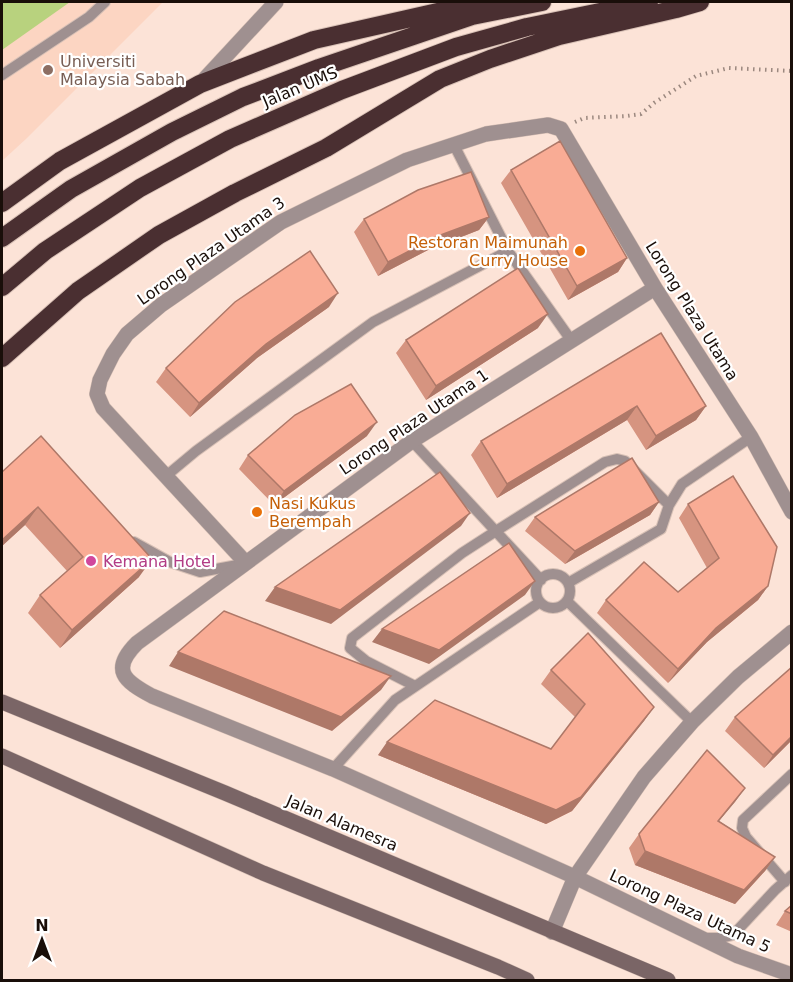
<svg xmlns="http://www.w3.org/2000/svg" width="793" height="982" font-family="'DejaVu Sans',sans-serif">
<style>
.built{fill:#fcd5c2}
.green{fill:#b8d27e}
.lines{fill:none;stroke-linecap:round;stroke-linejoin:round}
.lane-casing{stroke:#d8c1b6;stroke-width:12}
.street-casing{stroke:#d8c1b6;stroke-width:16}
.secondary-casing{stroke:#d8c1b6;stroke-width:16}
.highway-casing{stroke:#d8c1b6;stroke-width:20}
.path{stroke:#9b887f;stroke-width:4;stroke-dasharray:1.5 4.5;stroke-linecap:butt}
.lane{stroke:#9f9090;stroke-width:10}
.street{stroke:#9f9090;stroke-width:15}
.secondary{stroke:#7a6566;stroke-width:15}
.highway{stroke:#4a2f31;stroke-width:18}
.wall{fill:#d69480}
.shaded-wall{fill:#ae7868}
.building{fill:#f9ac95;stroke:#ae7868;stroke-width:1.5}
.education-dot{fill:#8d6e63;stroke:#fff;stroke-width:2}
.food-dot{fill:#e8710a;stroke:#fff;stroke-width:2}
.hotel-dot{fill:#d1479c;stroke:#fff;stroke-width:2}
.labels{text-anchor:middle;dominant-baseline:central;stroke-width:4.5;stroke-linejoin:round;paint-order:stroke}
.education-label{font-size:16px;fill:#785e54;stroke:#fff;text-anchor:start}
.street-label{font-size:16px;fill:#190e09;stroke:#fff}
.food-label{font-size:16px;fill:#c56008;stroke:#fff;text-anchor:end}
.hotel-label{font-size:16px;fill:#b23c85;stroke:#fff;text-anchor:start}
</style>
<rect width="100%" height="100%" fill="#fce3d7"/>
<path class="built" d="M2 2H163L27 138 2 161Z"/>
<path class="green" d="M2 2H70L2 50Z"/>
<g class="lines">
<g class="lane-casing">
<path id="lane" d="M2 75 89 17 105 2
M454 145 508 251 571 340
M412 441 541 580
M166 476 196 451 373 322 508 251
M134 542 170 562 200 572 243 564
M536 591a17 17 0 1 1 34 0a17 17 0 1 1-34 0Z
M568 583 661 529 669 505 682 484 751 437
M567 601 692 722
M415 686 366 661 350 648 352 638 462 553 496 531 605 462 617 459 625 461 669 505
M333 769 395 700 540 602
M785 882 746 837 742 828 743 820 792 774
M706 938H721L733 935 775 890 792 875"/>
</g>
<g class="street-casing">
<path id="street" d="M200 84 276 2
M655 288 412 441 137 643C110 670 124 681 152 696L333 769 575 877 738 956 792 975
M246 563 103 408 97 394 100 380 113 354 127 334 161 305 281 222 407 160 486 134 548 125 561 129 655 288 751 437 792 512
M552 932 575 877 644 777 692 722 738 677 792 632"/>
</g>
<g class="secondary-casing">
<path id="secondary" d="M2 702 225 793 668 980
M2 756 263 873 498 967 527 980"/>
</g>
<g class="highway-casing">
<path id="highway" d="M2 203 60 161 200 84 314 40 482 2
M2 238 71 189 172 132 243 97 319 68 472 16 542 2
M2 287 45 251 140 188 230 139 342 90 456 47 527 27 649 2
M2 358 78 291 159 235 235 193 326 148 440 79 490 59 559 36 676 9 700 2"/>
</g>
<path class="path" d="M575 122 584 118 627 116 641 114 654 103 696 76 729 68 792 71"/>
<use href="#lane" class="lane"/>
<use href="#street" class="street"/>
<use href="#secondary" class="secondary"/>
<use href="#highway" class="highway"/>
</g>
<path class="wall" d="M511 170 627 258 618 272 568 300 501 183Z
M489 217 479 230 428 250 378 276 354 232 364 219Z
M329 307 257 358 190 417 156 382 166 368Z
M538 328 426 400 396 353 406 340Z
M661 333 706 406 696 420 646 450 627 420 497 498 471 455 481 441Z
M367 436 274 505 239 469 248 455Z
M2 472 139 577 60 648 28 613 40 595 67 571 25 525 2 546Z
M659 502 650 515 565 564 525 531 535 517Z
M688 504 768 586 758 600 707 642 668 683 597 613 606 600 678 592 707 568 679 518Z
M792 667V740L764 768 725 731 735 717Z
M551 670 654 707 644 721 572 811 546 824 378 755 551 749 575 717 541 684Z
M745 788 719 821 775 857 765 871 735 904 635 865 629 848 639 834Z
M792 905V932L776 925 785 911Z"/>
<path class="shaded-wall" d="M489 217 479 230 428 250 378 276 388 262 438 236Z
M627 258 618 272 568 300 577 286Z
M338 293 329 307 257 358 190 417 199 403 266 344Z
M548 314 538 328 426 400 436 386Z
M637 406 627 420 497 498 507 484Z
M706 406 696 420 646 450 656 436Z
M377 422 367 436 274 505 284 491Z
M659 502 650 515 565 564 575 551Z
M38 507 25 525 2 546V540Z
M470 513 461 526 331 624 265 601 275 587Z
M152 559 139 577 60 648 72 630Z
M535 581 525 595 429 664 372 642 382 629Z
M768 586 758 600 707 642 668 683 678 669 716 628Z
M178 652 391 676 381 690 332 731 169 666Z
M654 707 644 721 572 811 546 824 378 755 387 742 556 810Z
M792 736V740L764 768 773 755Z
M745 788 735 802 708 834 718 821Z
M645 851 775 857 765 871 735 904 635 865Z"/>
<path class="building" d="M560 141 627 258 577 286 511 170Z
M471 172 489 217 438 236 388 262 364 219 418 190Z
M310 251 338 293 266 344 199 403 166 368 235 302Z
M518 268 548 314 436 386 406 340Z
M661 333 706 406 656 436 637 406 507 484 481 441Z
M351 384 377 422 284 491 248 455 295 415Z
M41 436 152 559 72 630 40 595 83 557 38 507 2 540V472Z
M632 458 659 502 575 551 535 517Z
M440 472 470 513 340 610 275 587Z
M733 476 777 547 768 586 716 628 678 669 606 600 644 562 678 592 719 558 688 504Z
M509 543 535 581 439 650 382 629Z
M224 611 391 676 341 717 178 652Z
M588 633 654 707 581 797 556 810 387 742 435 700 551 749 585 704 551 670Z
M792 667V736L773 755 735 717Z
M707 750 745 788 718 821 775 857 744 890 645 851 639 834Z
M792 905V914L785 911Z"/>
<circle class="education-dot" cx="48" cy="70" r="6"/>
<g class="food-dot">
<circle cx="580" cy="251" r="6"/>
<circle cx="257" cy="512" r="6"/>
</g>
<circle class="hotel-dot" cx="91" cy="561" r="6"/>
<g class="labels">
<g class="education-label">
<text x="60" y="61">Universiti<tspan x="60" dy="18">Malaysia Sabah</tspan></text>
</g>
<g class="street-label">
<text transform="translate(300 87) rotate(-23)">Jalan UMS</text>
<text transform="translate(211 251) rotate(-35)">Lorong Plaza Utama 3</text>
<text transform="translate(692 311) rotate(58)">Lorong Plaza Utama</text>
<text transform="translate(414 422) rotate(-34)">Lorong Plaza Utama 1</text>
<text transform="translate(342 823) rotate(23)">Jalan Alamesra</text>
<text transform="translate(690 911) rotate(25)">Lorong Plaza Utama 5</text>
</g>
<g class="food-label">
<text x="568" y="242">Restoran Maimunah<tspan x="568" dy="18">Curry House</tspan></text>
<text x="269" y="503" text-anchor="start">Nasi Kukus<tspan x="269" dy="18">Berempah</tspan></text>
</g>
<g class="hotel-label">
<text x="103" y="561">Kemana Hotel</text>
</g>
</g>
<rect width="793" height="982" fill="none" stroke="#190e09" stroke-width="6"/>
<g transform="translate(42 940)" stroke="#ffffff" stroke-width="4.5" paint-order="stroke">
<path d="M0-4.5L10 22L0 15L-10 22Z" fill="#190e09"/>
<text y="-9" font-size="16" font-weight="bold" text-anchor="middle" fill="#190e09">N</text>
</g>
</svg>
